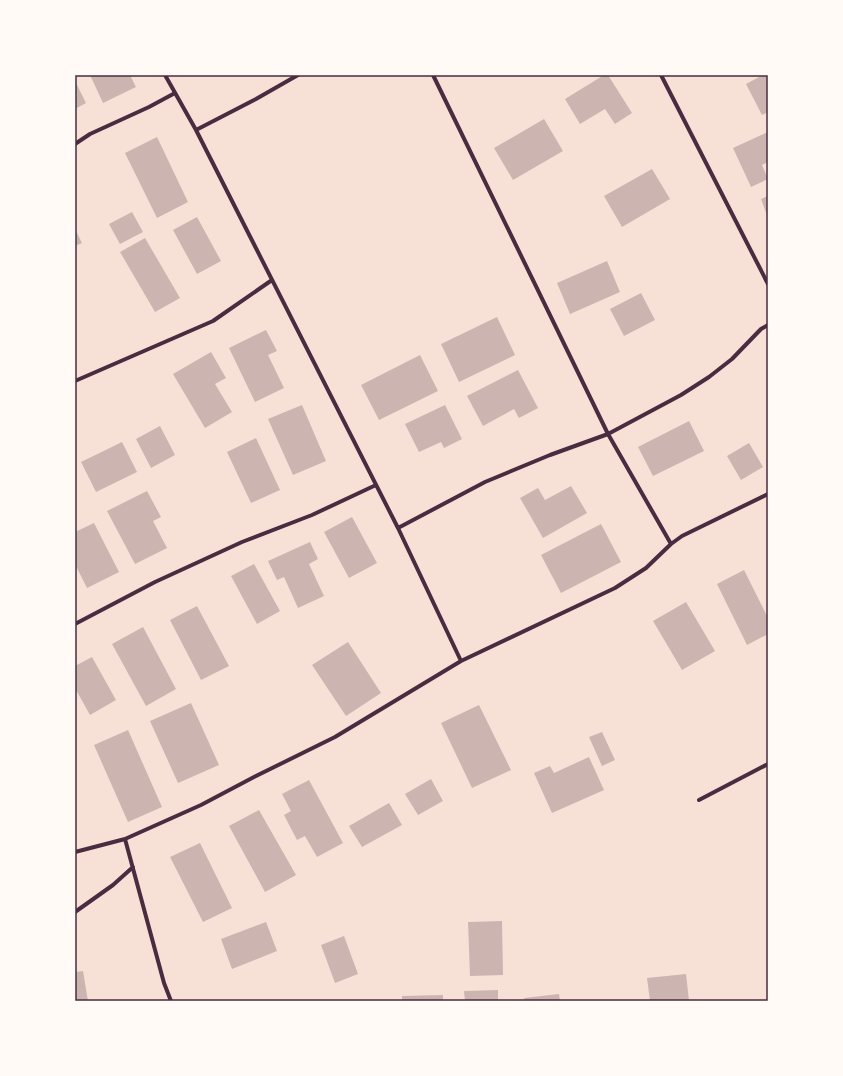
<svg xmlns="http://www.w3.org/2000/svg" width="843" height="1076" font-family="Mulish,sans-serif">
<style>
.building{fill:#ccb4b1}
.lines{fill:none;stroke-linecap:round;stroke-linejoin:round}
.minor{stroke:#4a2c40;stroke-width:4}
.neatline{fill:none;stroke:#4a2c40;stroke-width:1.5}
</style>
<rect width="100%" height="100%" fill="#f7e1d7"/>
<path class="building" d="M90 75H130L136 87 103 103Z
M604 75H608L632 113 615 124 605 109 580 124 565 99Z
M763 75H768V112L762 115 746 84Z
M75 81 86 103 75 109Z
M544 119 563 151 513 180 494 148Z
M768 132V162L762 165 768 179 751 187 733 148Z
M157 137 188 202 157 218 125 153Z
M652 169 670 199 622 227 604 196Z
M768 196V218L761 199Z
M132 212 143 232 120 244 109 224Z
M197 217 221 261 197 274 173 230Z
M75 229 82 243 75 246Z
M145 238 180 298 155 312 120 252Z
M607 261 620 292 570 314 557 283Z
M641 293 655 320 624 336 610 309Z
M497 317 515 355 459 382 441 344Z
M266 330 277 351 268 355 284 388 255 402 229 348Z
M211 352 226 378 215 384 232 412 205 428 173 374Z
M420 355 438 391 379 420 361 385Z
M518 370 538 408 519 418 514 409 483 426 467 396Z
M302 405 326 461 293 475 268 419Z
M445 405 462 439 444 448 441 442 419 452 405 424Z
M689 421 704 451 653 476 638 447Z
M160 426 175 455 151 468 136 439Z
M256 438 280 490 251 503 227 452Z
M122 442 137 472 96 492 81 462Z
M749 443 763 467 741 480 727 456Z
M571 486 587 513 543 538 520 498 538 488 545 500Z
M147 491 161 517 153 521 167 548 135 564 107 511Z
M352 517 377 563 349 578 324 532Z
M94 523 119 572 87 588 75 564V532Z
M601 524 621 562 561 593 541 555Z
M310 542 318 559 309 564 324 596 298 608 284 577 277 580 268 561Z
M254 564 280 611 257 624 231 576Z
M744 570 768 618V634L747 645 717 584Z
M686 602 715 651 682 670 653 621Z
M197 606 229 666 201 680 170 620Z
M143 627 176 689 146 706 112 644Z
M348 642 381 693 346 716 312 665Z
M92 657 116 700 90 715 75 688V666Z
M191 703 219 765 178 783 150 721Z
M479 705 511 770 472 788 441 723Z
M128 730 162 807 128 822 94 745Z
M602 732 615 760 602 766 589 737Z
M589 757 604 790 552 813 534 773 550 766 554 773Z
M431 779 443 801 418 815 405 794Z
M309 780 343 843 317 857 305 836 297 840 284 815 291 811 282 794Z
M389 803 402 825 362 847 349 826Z
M259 810 296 875 265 892 229 826Z
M200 843 232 908 203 922 170 857Z
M502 921 503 975 470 976 468 922Z
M266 922 277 951 232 969 221 939Z
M344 936 358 974 335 983 321 945Z
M83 971 88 1001H75V972Z
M686 974 689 1001H650L647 978Z
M498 990V1001H465L464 991Z
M559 994 560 1001H525L524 998Z
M443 995V1001H402V996Z"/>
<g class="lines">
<path class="minor" d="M165 75 196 130 398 528 461 661
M433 75 608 434 671 544
M661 75 768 284
M196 130 256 99 298 75
M75 144 90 134 149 107 175 93
M75 381 213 321 272 280
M398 528 485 482 550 455 608 434 681 395 709 377 732 359 761 329 768 325
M75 624 155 582 242 542 312 515 376 485
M699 800 768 764
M125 839 164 983 171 1001
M75 852 125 839 201 805 254 777 335 737 461 661 615 588 646 568 671 544 682 536 768 494
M75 912 113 885 133 867"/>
</g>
<rect width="843" height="1076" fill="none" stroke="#fffaf5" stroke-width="152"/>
<rect x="76" y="76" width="691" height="924" class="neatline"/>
</svg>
